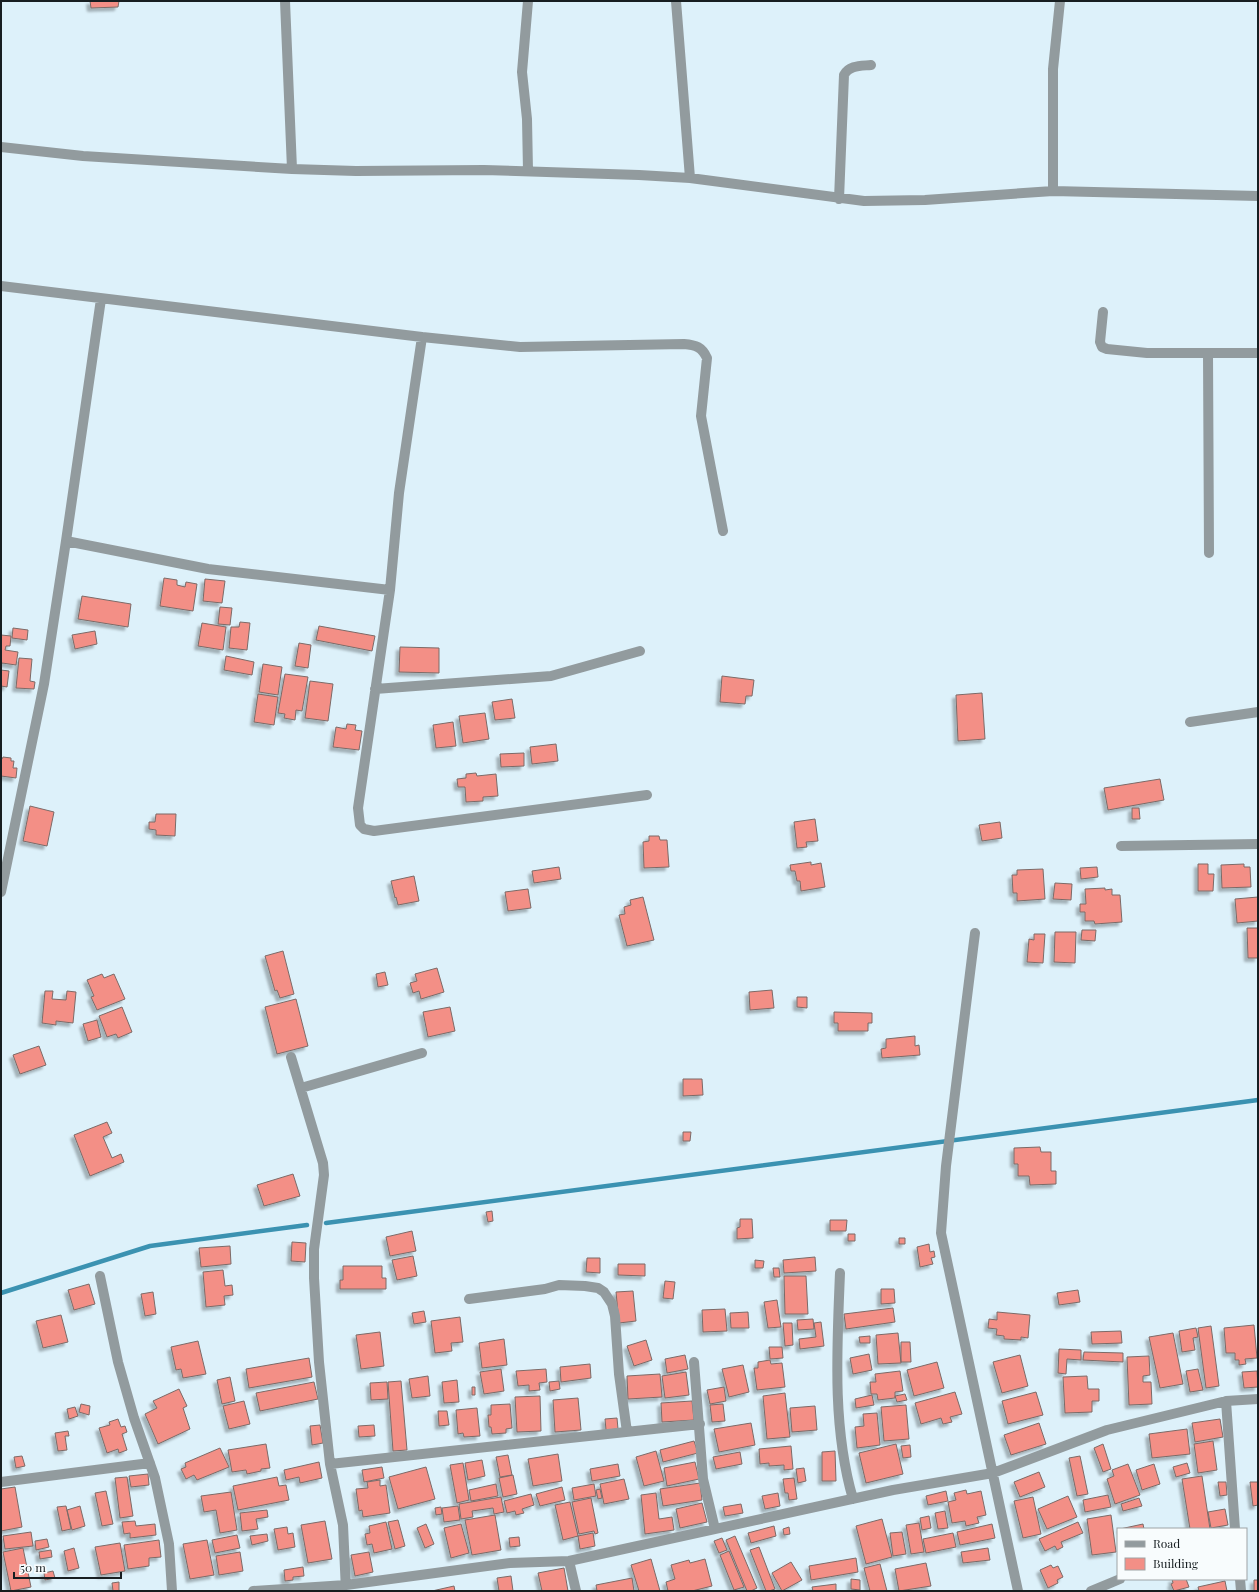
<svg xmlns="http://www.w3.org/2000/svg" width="1259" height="1592" font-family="'Playfair Display',serif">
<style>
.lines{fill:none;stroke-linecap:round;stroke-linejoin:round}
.stream{stroke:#3b92b1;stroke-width:4.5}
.building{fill:#f38f86;stroke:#7c6a67;filter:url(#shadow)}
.street{stroke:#929b9e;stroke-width:10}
</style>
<defs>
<filter id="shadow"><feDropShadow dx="-3.5" dy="3.5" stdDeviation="1" flood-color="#0004"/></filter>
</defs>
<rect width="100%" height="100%" fill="#ddf1fa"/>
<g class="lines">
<path class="stream" d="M326 1223 1258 1100
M1 1293 150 1246 307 1225"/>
</g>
<path class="building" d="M90 1H119L118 7 91 8Z
M164 578 177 580V585L185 587 186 582 197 584 193 611 160 606Z
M205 579 225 581 222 603 203 601Z
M82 596 131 604 128 627 78 619Z
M220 607 232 608 230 625 218 624Z
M240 622 250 623 247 650 229 648 231 627H239Z
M202 623 226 627 223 650 198 646Z
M319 626 375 636 372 651 316 640Z
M13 628 28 630 27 640 12 638Z
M95 631 97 644 75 649 72 635Z
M1 635 11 636 10 646H6L5 650 18 652 16 665 2 663 1 667Z
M299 643 311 645 308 668 295 666Z
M400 647 439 648V673L399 672Z
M226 656 254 662 252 675 224 670Z
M19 658 32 659 30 681 35 682 34 689 16 688Z
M263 664 282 667 278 695 259 692Z
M1 670 9 671 7 687 1 686Z
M285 674 308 677 302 711 296 710 295 720 284 718 285 714 278 713Z
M722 676 754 680 752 696H746L745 704 720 702Z
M310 681 333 684 328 721 305 718Z
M982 693 985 739 958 741 956 695Z
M258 694 278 697 274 725 254 722Z
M512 699 515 718 495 720 492 702Z
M485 713 489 739 463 743 459 716Z
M453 722 456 746 436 748 433 725Z
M347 724 356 725 355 730 362 731 359 750 333 747 336 727 346 729Z
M556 744 558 761 532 764 530 747Z
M524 753V766L501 767 500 754Z
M3 757 11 758V761H14L13 768H17L16 778 1 776V759H2Z
M476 773 477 776 496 774 498 796 483 797V801L466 802 465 787H458L457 779 466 778V774Z
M1160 779 1164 800 1108 810 1104 788Z
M30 806 54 812 47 846 23 841Z
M1132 808H1139L1140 819H1132Z
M156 814H176L175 836 156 835V830L149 829V822H155Z
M815 819 818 841 806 842 807 847 797 848 794 822Z
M1000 822 1002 838 982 841 979 825Z
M649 836H659L660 840H667L669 867 644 868 643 842 649 841Z
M811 862V865L821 863 825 887 801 891 800 881H797L795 871H791L790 865Z
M1198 864H1208V874H1214L1213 891H1198Z
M1244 864V867H1250L1251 887 1222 888 1221 865Z
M559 867 561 879 534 883 532 871Z
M1097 867 1098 877 1081 879 1080 868Z
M1043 869 1045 899 1017 901V893H1013L1012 875H1017V870Z
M414 876 419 901 398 905 396 897 395 898 391 881Z
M1055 883 1072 884 1071 900 1053 899Z
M1105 888V890L1112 889V895H1120L1122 922 1095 924 1094 921H1085V912H1080V904H1086L1085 889Z
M528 889 531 908 508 911 505 892Z
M643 897 654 940 627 946 619 915 625 914 624 907 631 905 630 900Z
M1258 897V921L1237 923 1235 899Z
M1247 928H1258V958H1248Z
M1082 930H1096L1095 941 1081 940Z
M1055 932H1076L1075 963 1054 962Z
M1034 934H1045L1043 963 1027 962 1029 939 1034 940Z
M283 951 294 994 280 998 277 990 275 991 265 956Z
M437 968 444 992 421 999 419 991 413 993 410 983 417 981 415 974Z
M385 972 388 985 378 987 376 974Z
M102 974 104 978 114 974 125 999 97 1010 91 997 94 996 87 980Z
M772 990 774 1008 750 1010 749 992Z
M45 991H53L52 999 66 1000 67 991 76 992 73 1023 56 1021V1025L42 1023Z
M797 997H807V1008L797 1007Z
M296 999 308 1046 277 1054 265 1007Z
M122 1007 132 1032 118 1038 116 1034 107 1037 99 1016Z
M450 1007 455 1031 428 1037 423 1012Z
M834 1012 872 1013V1023H868V1031H838V1023H834Z
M97 1020 101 1037 88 1041 83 1024Z
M915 1036V1046L919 1045 920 1055 882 1058 881 1049 886 1048V1039Z
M39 1046 46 1065 20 1074 13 1055Z
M683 1079H702L703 1095 683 1096Z
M107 1122 112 1133 103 1137 112 1158 121 1154 124 1162 90 1176 74 1135Z
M683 1132H691L690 1141H683Z
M1040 1147 1041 1152H1051V1171H1056V1184L1030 1185 1029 1176H1018V1164H1014V1148Z
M293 1174 300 1196 264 1206 257 1185Z
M492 1211 493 1221 488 1222 486 1212Z
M740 1219H752L753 1238 737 1239V1228L740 1227Z
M830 1220H847L846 1231H830Z
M412 1231 416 1251 390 1256 386 1237Z
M848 1234H855V1241H848Z
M899 1238H905V1244H899Z
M292 1242 306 1243 305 1262 291 1261Z
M929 1244 930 1252 934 1251 935 1257 931 1258 933 1264 920 1267 917 1247Z
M230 1246 231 1264 201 1267 199 1248Z
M413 1256 417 1276 397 1280 392 1260Z
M815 1257 816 1271 784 1273 783 1260Z
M587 1258H600V1273L586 1272Z
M755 1260 764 1261 763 1268H755Z
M618 1264H645V1276L618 1275Z
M343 1266H382V1278H386V1289H340V1280H343Z
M773 1268H779L780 1277H774Z
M223 1270 225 1286 232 1285 233 1295 224 1296 225 1305 206 1307 203 1272Z
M784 1276H806L808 1314H785Z
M665 1281 675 1282 673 1299 663 1298Z
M89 1284 95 1304 74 1310 68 1290Z
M881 1289H894L895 1303 881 1304Z
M1078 1290 1080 1302 1059 1305 1057 1293Z
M633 1291 636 1321 619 1323 616 1292Z
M153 1292 156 1314 145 1316 141 1294Z
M777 1300 781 1327 768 1328 764 1302Z
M893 1308 895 1322 846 1329 844 1314Z
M725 1309 727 1331 703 1332 702 1310Z
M424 1311 426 1322 414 1324 412 1313Z
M748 1312 749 1328H731L730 1313Z
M997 1312 1030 1315 1028 1338 1021 1337V1340L1004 1339V1336L996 1335 997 1329 988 1328 989 1319 997 1320Z
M61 1315 68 1342 43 1348 36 1321Z
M460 1317 463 1342 451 1343 452 1351 435 1353 431 1321Z
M813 1319 814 1329 798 1330 797 1320Z
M821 1322 824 1346 800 1349 799 1339 816 1337 814 1323Z
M783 1323H792L793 1345 785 1346Z
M1254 1325 1257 1358 1245 1359 1246 1364 1239 1365V1360H1235V1353H1226L1224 1328Z
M1211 1326 1219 1386 1206 1388 1198 1328Z
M1196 1328 1198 1337 1193 1338 1195 1350 1182 1352 1179 1331Z
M1121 1331 1122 1343 1092 1344 1091 1332Z
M380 1332 384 1366 361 1369 356 1335Z
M898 1333 901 1363 878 1364 876 1335Z
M1173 1333 1183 1384 1160 1388 1149 1337Z
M870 1336V1343H860L859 1337Z
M504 1339 507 1365 482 1368 479 1343Z
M646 1340 652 1360 634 1366 627 1346Z
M198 1341 206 1374 183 1378 181 1369 176 1370 171 1347Z
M901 1342H910L911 1362H901Z
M769 1347H782L783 1358 770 1359Z
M1059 1349 1081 1350V1360L1067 1359 1066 1374 1058 1373Z
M1084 1352 1123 1353V1362L1083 1360Z
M869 1354 872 1370 853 1374 850 1358Z
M685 1355 688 1369 667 1373 665 1359Z
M1020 1355 1028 1386 1002 1393 993 1362Z
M1149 1356 1150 1375 1143 1376V1382H1151L1152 1404 1129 1405 1127 1357Z
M309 1358 312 1377 249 1388 246 1369Z
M770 1360 771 1364 782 1363 785 1387 757 1390 754 1368H758V1362Z
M937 1362 944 1388 914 1396 907 1370Z
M590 1364 591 1378 561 1382 560 1367Z
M743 1365 749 1392 729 1397 722 1369Z
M501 1369 504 1391 484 1394 480 1372Z
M546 1369 547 1382 539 1383 540 1390 529 1391V1385L518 1386 516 1371Z
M1198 1369 1203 1390 1190 1392 1186 1371Z
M900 1371 903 1391 895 1392V1398L878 1400 877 1394H871L870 1382H876L875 1374Z
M1257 1371 1258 1387 1244 1388 1242 1372Z
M686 1372 689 1395 665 1398 662 1376Z
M660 1374 662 1397 628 1399 627 1376Z
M428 1376 430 1396 412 1398 409 1379Z
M1087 1376 1088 1389H1099V1401H1092V1412L1065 1413 1063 1377Z
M230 1377 235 1401 222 1404 217 1380Z
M457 1380 459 1402 444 1403 442 1382Z
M401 1381 407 1450 393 1451 388 1382Z
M559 1381 560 1389 550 1391 549 1382Z
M314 1382 318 1399 260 1411 256 1393Z
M387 1382 388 1399 371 1400 370 1383Z
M472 1387H475V1395H472Z
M724 1387 726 1401 710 1404 707 1390Z
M179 1389 187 1406 183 1408 190 1429 158 1444 145 1414 157 1408 153 1401Z
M955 1392 962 1414 950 1417 952 1422 943 1424 941 1418 921 1424 915 1403Z
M1036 1392 1043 1415 1008 1424 1002 1401Z
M785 1393 790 1437 767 1439 763 1396Z
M905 1394 907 1400 897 1402 895 1396Z
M872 1395 874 1405 856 1408 855 1399Z
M540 1396 541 1431 517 1432 515 1397Z
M578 1398 581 1430 555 1432 553 1400Z
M244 1401 250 1424 229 1429 223 1406Z
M692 1401 694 1420 662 1422 661 1403Z
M81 1404 90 1406 89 1415 79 1412Z
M510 1404 512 1428 506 1429V1433L492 1434 491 1427H489L488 1415H491V1405Z
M723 1404 725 1421 712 1422 710 1405Z
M906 1405 909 1439 884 1441 881 1407Z
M815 1406 817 1430 792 1432 790 1408Z
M75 1407 78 1416 69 1419 67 1409Z
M477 1408 480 1436 464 1437 463 1433 458 1434 456 1410Z
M438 1411H447L449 1425 439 1426Z
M877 1413 880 1445 857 1448 855 1427 864 1426 863 1414Z
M617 1418 618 1429 606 1430 605 1419Z
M118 1419 121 1427 125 1426 127 1432 122 1434 127 1450 119 1453 118 1449 107 1453 99 1428 110 1425 109 1422Z
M1220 1419 1223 1437 1195 1442 1192 1423Z
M751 1423 755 1445 719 1452 714 1429Z
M1039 1423 1046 1444 1011 1455 1004 1435Z
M320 1425 323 1443 312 1445 310 1426Z
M374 1425 375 1436 359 1437 358 1426Z
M1187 1429 1190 1454 1152 1458 1149 1434Z
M68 1431 69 1436H65L67 1450 58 1451 55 1433Z
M694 1441 698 1453 663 1462 660 1450Z
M1213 1441 1217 1470 1198 1473 1194 1444Z
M266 1444 270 1468 261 1469V1471L247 1474 246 1470 232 1472 228 1450Z
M896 1444 903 1474 866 1483 859 1453Z
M1103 1444 1111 1469 1103 1472 1094 1448Z
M910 1445 911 1457 903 1458 901 1446Z
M791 1446 793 1469 784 1470V1465L769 1466V1463L760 1464 759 1449Z
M220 1448 229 1467 197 1480 194 1475 186 1479 181 1469 186 1467 185 1463Z
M656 1451 664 1481 644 1486 636 1457Z
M835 1451 836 1481H822V1452Z
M740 1452 742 1464 716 1469 713 1457Z
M558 1454 562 1481 533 1486 528 1459Z
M508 1455 512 1475 500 1477 496 1457Z
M22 1456 25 1466 16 1468 14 1457Z
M1080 1456 1088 1494 1077 1496 1069 1458Z
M482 1460 485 1476 468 1480 465 1463Z
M319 1462 322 1478 300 1483 299 1477 286 1480 284 1470Z
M695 1462 699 1479 667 1486 664 1468Z
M463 1463 469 1500 457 1503 450 1465Z
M1187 1463 1190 1473 1176 1477 1173 1467Z
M618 1464 620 1476 592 1481 590 1469Z
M1128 1464 1140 1495 1115 1504 1107 1479 1114 1476 1112 1470Z
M1154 1464 1160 1484 1142 1490 1136 1470Z
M382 1467 384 1478 364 1482 362 1470Z
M426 1467 435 1499 398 1509 389 1477Z
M804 1468 806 1481 798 1483 796 1469Z
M1039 1472 1045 1487 1020 1497 1014 1482Z
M148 1474 149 1485 131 1487 129 1476Z
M513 1475 517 1494 503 1497 499 1478Z
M1202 1476 1210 1529H1190L1182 1479Z
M127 1477 133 1516 120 1518 115 1478Z
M277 1477 279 1486 286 1485 289 1500 238 1510 233 1486Z
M794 1478 797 1499 789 1500 788 1493H785L783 1479Z
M624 1479 629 1499 604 1504 600 1484Z
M380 1480V1486L386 1485 390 1513 363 1517 362 1510 359 1511 356 1489 368 1488 367 1482Z
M1218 1482H1226L1227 1495 1220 1496Z
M1250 1482H1258V1505L1253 1506Z
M700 1483 702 1500 663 1506 660 1489Z
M496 1484 498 1496 471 1501 469 1490Z
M594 1484 596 1496 574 1500 572 1488Z
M15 1487 22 1527 1 1531V1489Z
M562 1487 565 1500 540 1506 536 1494Z
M600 1489 602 1498 598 1499 596 1490Z
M966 1490 967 1494 981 1491 986 1515 977 1517 979 1523 966 1526 965 1521 952 1523 948 1502 956 1500 954 1493Z
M106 1491 113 1524 102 1526 95 1493Z
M946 1491 948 1501 928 1505 926 1496Z
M231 1492 237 1530 220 1533 216 1510 204 1512 201 1496Z
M656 1493 659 1519 672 1517 674 1530 645 1534 641 1495Z
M778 1493 780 1506 765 1509 762 1496Z
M531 1494 534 1505 522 1509 524 1513 516 1515 515 1511 507 1513 504 1501Z
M1108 1495 1111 1507 1085 1512 1083 1500Z
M1068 1496 1077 1517 1047 1529 1038 1509Z
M501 1497 504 1512 494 1514 493 1508 472 1511 473 1517 461 1519 459 1504Z
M1033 1497 1041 1534 1023 1538 1014 1501Z
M591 1498 598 1533 595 1534 594 1531 579 1534 572 1502Z
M1139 1498 1142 1506 1123 1511 1121 1504Z
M570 1502 578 1536 563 1540 555 1505Z
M702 1503 707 1522 680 1528 676 1509Z
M741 1504 743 1513 725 1516 723 1507Z
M66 1506 71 1529 62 1531 57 1507Z
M80 1506 85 1526 72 1530 67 1510Z
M458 1506 460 1520 444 1522 442 1508Z
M441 1507 442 1514 436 1515 435 1508Z
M1225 1509 1228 1525 1211 1528 1208 1512Z
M267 1510 268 1517 256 1519 258 1529 242 1531 240 1513Z
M945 1511 948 1528 938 1529 935 1513Z
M495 1515 501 1550 472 1555 465 1520Z
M1111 1515 1116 1552 1092 1555 1087 1519Z
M929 1516 931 1528 922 1530 920 1518Z
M882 1519 892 1557 866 1564 856 1526Z
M398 1520 405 1546 395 1549 388 1522Z
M135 1521 136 1526 155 1524 156 1535 130 1538V1533L124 1534 122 1522Z
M325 1521 332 1559 308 1563 301 1525Z
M386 1522 392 1549 374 1553 372 1544 367 1545 365 1534 370 1533 369 1526Z
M1078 1522 1083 1533 1061 1542 1063 1547 1057 1550 1055 1546 1045 1551 1039 1539Z
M919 1523 924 1552 911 1554 906 1525Z
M426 1524 434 1544 425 1548 417 1528Z
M461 1524 469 1553 451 1558 444 1528Z
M992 1524 995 1538 960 1545 957 1532Z
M1143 1524 1144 1529H1120Z
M774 1526 776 1536 751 1543 748 1533Z
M287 1527 288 1534 293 1533 295 1547 278 1550 274 1529Z
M789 1527 790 1534 784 1535 783 1529Z
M31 1532 33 1546 5 1549 3 1536Z
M902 1532 906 1554 893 1556 890 1533Z
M593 1533 595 1546 580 1549 578 1536Z
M953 1533 956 1547 926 1553 923 1539Z
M267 1534 268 1541 252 1545 250 1536Z
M237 1535 240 1548 215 1553 212 1540Z
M735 1536 757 1588 751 1591H747L726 1540Z
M519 1537 520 1546 510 1547 509 1538Z
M722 1538 727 1550 719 1553 714 1541Z
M47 1539 49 1547 36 1550 35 1541Z
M159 1540 161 1557 149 1558V1566L128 1569 124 1545Z
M207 1540 214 1575 190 1579 183 1544Z
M120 1543 125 1571 101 1575 95 1547Z
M759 1547 775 1589 769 1591H766L750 1550Z
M23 1548 31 1587 11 1591 3 1552Z
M74 1548 79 1568 68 1571 64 1551Z
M988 1548 990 1560 963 1563 961 1552Z
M51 1550 52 1557 40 1559 39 1552Z
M729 1551 744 1587 734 1590 720 1555Z
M240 1552 243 1571 219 1575 216 1556Z
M369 1552 373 1572 355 1576 351 1555Z
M856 1558 858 1572 811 1580 809 1566Z
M651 1559 660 1591H639L631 1565Z
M705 1559 712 1586 692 1591H668L666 1582 675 1579 671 1565 689 1560 690 1563Z
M791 1562 802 1580 782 1591 772 1573Z
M926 1563 931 1586 899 1591 895 1569Z
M880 1564 887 1591H870L864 1568Z
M1051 1565 1053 1568 1058 1566 1063 1577 1057 1580 1058 1583 1048 1588 1040 1570Z
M303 1567 304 1576 293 1577V1580L285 1581 284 1570Z
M564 1568 568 1591H542L538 1573Z
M53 1571 55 1578 45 1580 44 1573Z
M511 1576 513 1591H499L497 1578Z
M632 1578 634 1591H597L596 1585Z
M851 1579 860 1580V1590L851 1589Z
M1172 1579H1186L1189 1587 1174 1591 1171 1584 1173 1583Z
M1254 1580H1258V1591H1254Z
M1225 1581 1227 1591H1199L1198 1587Z
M119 1582V1591H113L112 1583Z
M836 1584V1591H813L812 1587Z
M454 1586 455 1591H432Z"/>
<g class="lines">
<path class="street" d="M285 1 292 169
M528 1 522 72 527 119 528 171
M676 1 690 178
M1 147 83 156 292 169 356 171 484 170 639 175 690 178 864 201 925 200 1053 191 1258 196
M1053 191V69L1060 1
M839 199 844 75C849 65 861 66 871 65
M1 286 422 337 520 347 684 344C696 345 702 347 707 358L701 416 723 531
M1103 312 1100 342 1102 347 1107 349 1147 353H1258
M422 337 399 493 390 590 358 808 360 825 364 829 374 831 647 795
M1208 353 1209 553
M66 541 208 569 390 590
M375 689 551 676 640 651
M1190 722 1258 712
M1121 846 1258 844
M1 892 44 684 66 541 101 299
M975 933 946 1166 941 1233 1018 1591
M291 1057 323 1163 324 1175 314 1249V1278L319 1362 330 1464 343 1525 346 1591
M301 1088 422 1053
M840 1273C837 1348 832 1427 853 1499
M100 1276 118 1362 134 1418 155 1478 169 1544 172 1591
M469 1299 545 1289 559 1285 585 1286 598 1288 604 1292 612 1304 615 1316 619 1374 627 1432
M694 1362 703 1479 715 1529
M1226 1401 1235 1529
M330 1464 700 1424
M1 1482 150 1463
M569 1561 576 1591
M1240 1579 1241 1591
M253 1591 346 1585 510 1563 569 1561 893 1490 993 1473 1107 1430 1226 1401 1258 1399
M1091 1591 1120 1579"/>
</g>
<rect width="1259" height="1592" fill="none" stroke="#171e21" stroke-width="4"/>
<rect x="1117" y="1528" width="130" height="52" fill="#f8fcfd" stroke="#9ea3a5"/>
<rect x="1125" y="1541" width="20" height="6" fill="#929b9e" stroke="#9ea3a5"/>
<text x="1153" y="1548" font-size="12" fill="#171e21">Road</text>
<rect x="1125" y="1558" width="20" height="12" fill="#f38f86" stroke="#9ea3a5"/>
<text x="1153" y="1568" font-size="12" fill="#171e21">Building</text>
<path d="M14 1572v6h107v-6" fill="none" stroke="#171e21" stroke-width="2"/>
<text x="20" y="1572" font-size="12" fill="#171e21" stroke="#f8fcfd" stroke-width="3" paint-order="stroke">50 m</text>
</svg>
